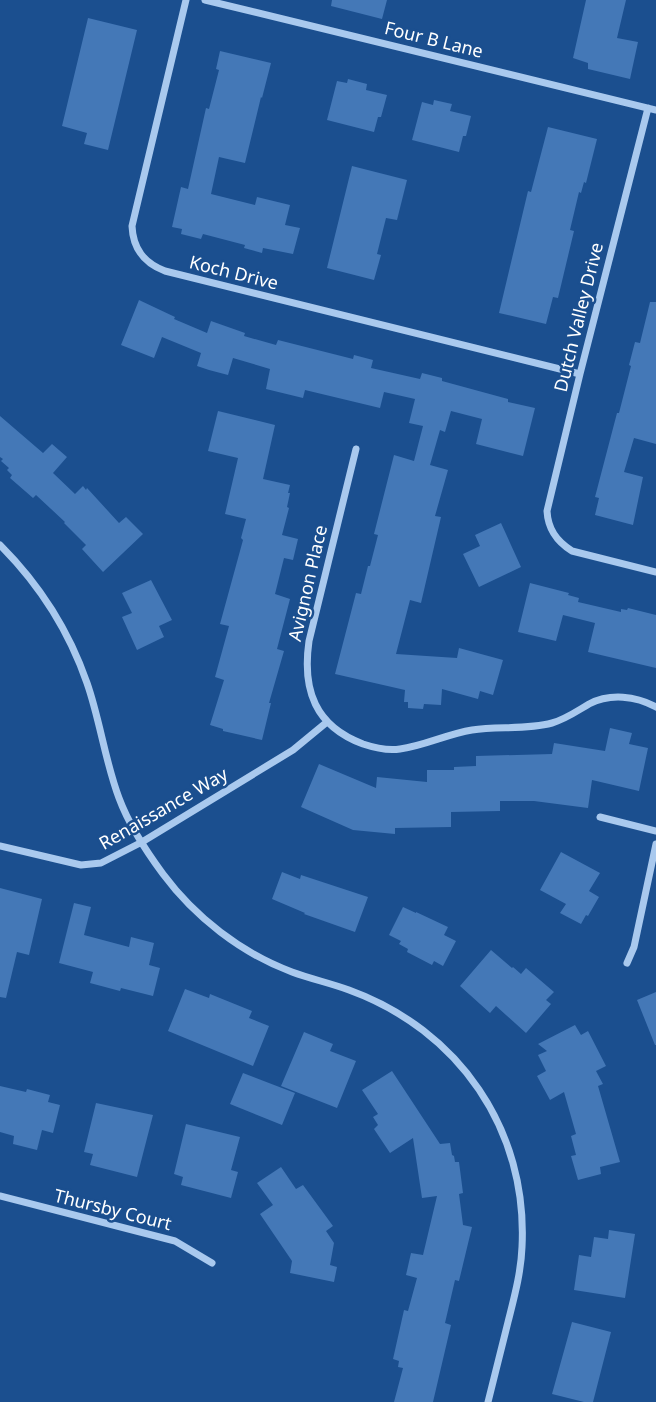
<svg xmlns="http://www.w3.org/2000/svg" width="656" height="1402" font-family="'Noto Sans',sans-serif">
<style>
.building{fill:#4478b7}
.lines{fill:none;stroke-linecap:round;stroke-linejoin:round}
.street{stroke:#a9c9ee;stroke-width:7}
.labels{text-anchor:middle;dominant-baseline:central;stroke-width:5;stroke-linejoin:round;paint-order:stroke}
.street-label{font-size:18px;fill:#fff;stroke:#1b4f8f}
</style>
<rect width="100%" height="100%" fill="#1b4f8f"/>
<path class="building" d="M332 0H387L382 19 331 6Z
M586 0H626L617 38 638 42 630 79 588 69V63L573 58Z
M88 18 137 30 108 150 84 144 87 133 62 126Z
M220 51 271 63 262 98 261 97 245 163 219 157 211 194 255 205 257 197 290 205 285 225 300 228 293 254 263 248 262 253 244 248 245 245 203 234 201 239 181 234 182 229 172 227 181 187 188 189 206 108 209 109 219 70 216 69Z
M348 79 367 84 366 90 387 95 381 117H378L374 132 327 120 337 81 347 83Z
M434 100 452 104 450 111 471 116 466 136H463L459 152 412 140 422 102 433 105Z
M548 127 597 139 586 183 584 182 581 193 579 192 570 230 574 231 558 298 553 297 546 324 499 313 528 191 531 192Z
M352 166 407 180 397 220 386 218 377 254 381 255 374 280 327 268Z
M139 300 175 317 174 319 207 333 211 321 245 333 244 336 276 345 278 340 353 359 354 355 373 360 371 368 420 379 422 373 442 378V381L508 399V402L535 408 523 456 476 444 482 419 451 411 445 432 440 430 430 465 448 470 435 516 441 517 421 603 410 600 396 654 457 658 459 648 503 660 493 695 480 691 478 699 442 689 441 705 424 704 423 709 408 708V702H404L405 690 335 674 356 593 361 594 368 566H370L378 535 374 534 394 455 414 461 423 426 409 423 415 399 384 392 380 408 305 390 303 398 266 389 270 369 233 358 228 375 209 370 197 366 201 353 162 337 154 358 121 345Z
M650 302H656V444L634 438 624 472 643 477 633 525 595 515 599 498 595 497 617 413H619L631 366 629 365 635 342 640 343Z
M218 411 275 425 263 479 290 485 288 493H290L287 507 289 508 282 535 298 539 293 560 284 558 275 594 290 599 277 649 284 651 269 703H271L262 740 223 731V729L210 725 224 680 215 677 229 626 220 624 243 540 241 538 246 519 225 514 238 458 208 451Z
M0 416 43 453 52 444 67 457 53 473 75 494 83 486 86 490 87 488 119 523 126 517 143 534 103 572 82 549 86 545 64 523 65 522 36 495 33 498 10 478 12 475 7 470 9 468 1 461 3 459 0 457Z
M501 523 521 567 479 587 463 554 480 546 475 535Z
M151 580 172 620 159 626 164 637 137 650 122 617 132 613 122 593Z
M530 583 569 593 568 595 579 598 578 602 621 612V609L627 610 628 608 656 615V668L588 652 595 623 563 615 556 641 518 632Z
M610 728 632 733 629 744 648 748 639 791 592 780 588 808 534 801H500V811L451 812V827L395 828V834L353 830 301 807 319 764 376 788 377 777 427 782V770H454V767L476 766V756L552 754 554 743 605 751Z
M561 852 600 873 589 891 599 897 588 916 586 915 581 924 560 913 566 904 540 890Z
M282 872 300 879 301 875 368 897 355 932 304 914 305 913 272 899Z
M0 888 42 899 29 955 17 952 6 998 0 997Z
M74 903 91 907 84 935 129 947 131 937 154 943 149 965 160 968 153 996 121 988 120 991 90 983 93 972 59 963Z
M403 907 416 913V912L448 927 444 935 456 941 443 966 434 961 432 965 407 952 408 949 399 944 401 941 389 935Z
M491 950 512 968 513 967 521 974 526 968 554 992 546 1000 551 1004 526 1033 496 1006 490 1013 460 986Z
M185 989 209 998 210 994 252 1011 249 1018 269 1026 253 1066 168 1031Z
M656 992V1045H655L637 1000Z
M575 1025 581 1035 588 1031 606 1066 596 1071 603 1084 598 1086 620 1162 600 1167 601 1174 578 1180 571 1156 576 1155 571 1136 576 1134 564 1092 550 1100 537 1076 546 1071 538 1055 547 1051 538 1044Z
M304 1032 333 1044 330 1051 356 1061 337 1108 281 1086Z
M392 1071 440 1144 450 1143 452 1155 454 1156 455 1162H459L463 1193 459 1194 463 1225 472 1227 459 1281 455 1280 445 1323 451 1325 433 1402H394L403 1368 398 1367 399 1361 393 1359 404 1310 408 1311 417 1278 406 1275 411 1253 423 1255 437 1196 422 1198 413 1138 390 1153 374 1129 378 1125 373 1117 378 1114 362 1090Z
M243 1073 295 1093 282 1125 230 1104Z
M0 1086 26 1092 27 1089 50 1095 48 1102 60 1105 53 1133 42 1130 37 1150 13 1144 14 1136 0 1132Z
M96 1103 153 1115 137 1177 90 1165 93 1154 84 1152Z
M186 1124 240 1137 231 1170 238 1172 231 1198 181 1185 183 1177 174 1174Z
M281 1167 296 1189 303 1185 333 1226 326 1231 334 1243 330 1265 337 1267 334 1282 290 1273 292 1261 260 1214 273 1205 257 1183Z
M609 1230 635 1234 625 1298 574 1290 579 1255 591 1257 594 1237 608 1239Z
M572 1322 611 1332 593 1402H584L552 1394Z"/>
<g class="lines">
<path class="street" d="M186 0 132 226C133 249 144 263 165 271L580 374
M205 0 656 110
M648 108 580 374 547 511C548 529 556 541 572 551L656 572
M356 449 309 641C302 690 315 726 363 744 375 748 387 751 400 749 424 746 447 734 472 730 498 726 526 730 552 723 566 719 577 711 589 704 610 693 636 696 656 707
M0 545C39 584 69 631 87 683 100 720 105 761 119 798 129 825 146 851 163 874 195 917 241 953 292 972 311 979 330 983 349 990 459 1030 528 1130 522 1247 521 1273 514 1298 508 1322 501 1349 495 1375 488 1402
M600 817 656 831
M0 846 81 865 101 863 142 842 293 750 327 722
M627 963 634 947 656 844
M0 1196 175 1241 212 1263"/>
</g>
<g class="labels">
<g class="street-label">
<text transform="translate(434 39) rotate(14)">Four B Lane</text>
<text transform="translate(234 272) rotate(14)">Koch Drive</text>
<text transform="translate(578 317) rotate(-76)">Dutch Valley Drive</text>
<text transform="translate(307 583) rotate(-77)">Avignon Place</text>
<text transform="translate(163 808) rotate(-30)">Renaissance Way</text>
<text transform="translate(113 1209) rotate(14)">Thursby Court</text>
</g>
</g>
</svg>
